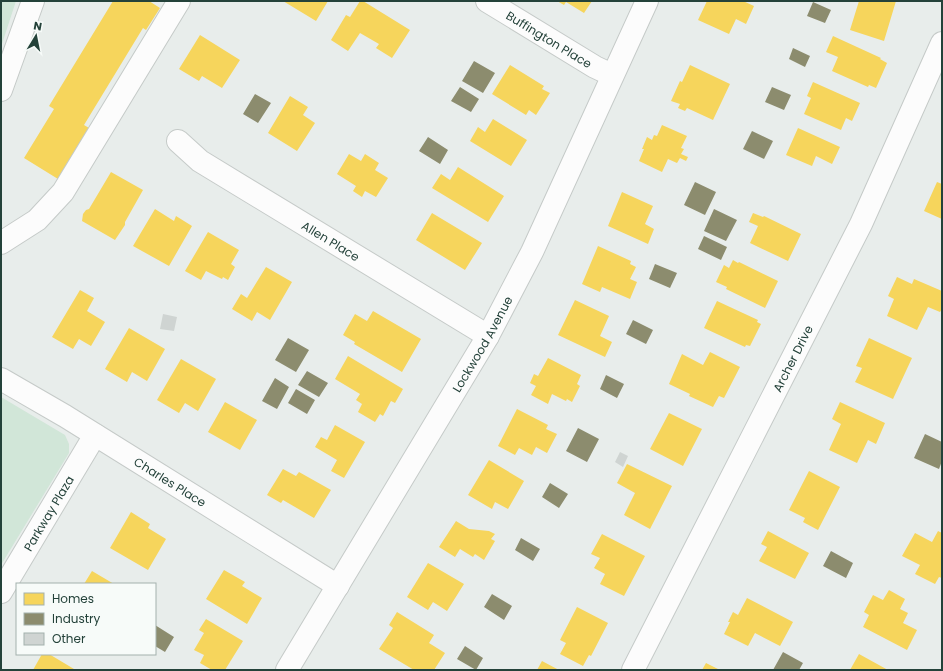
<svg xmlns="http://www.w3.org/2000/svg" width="943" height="671" font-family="Poppins,sans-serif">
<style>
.green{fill:#d1e6d8}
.homes{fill:#f6d55c}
.industry{fill:#8c8c6e}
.building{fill:#cfd4d2}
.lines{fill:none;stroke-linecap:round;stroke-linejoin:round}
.minor-casing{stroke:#c5cac8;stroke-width:24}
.minor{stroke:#fcfcfc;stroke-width:22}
.labels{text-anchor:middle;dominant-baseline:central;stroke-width:4;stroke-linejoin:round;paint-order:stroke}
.street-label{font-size:12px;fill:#24423a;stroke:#f7fbf9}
</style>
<rect width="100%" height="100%" fill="#e8edeb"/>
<path class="green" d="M1 1H16L1 47Z
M1 397 65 435 69 444V453L1 565Z"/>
<path class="homes" d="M113 1H149L160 8 146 30 143 28 84 125 89 128 58 179 24 158 54 109 49 106Z
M283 1H328L316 21Z
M360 1H363L410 30 392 58 376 48 379 44 360 33 348 51 331 40 346 15 350 17Z
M557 1H592L584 13 566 2 564 5Z
M707 1H743L754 6 746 24 736 19 729 34 698 20Z
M859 1H896L884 41 850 30Z
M200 35 240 60 222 88 202 76 199 81 179 69Z
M833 36 881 58 880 59 887 63 876 88 869 85 868 87 832 71 838 57 826 52Z
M510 65 544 86 542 89 550 93 536 115 529 110 526 115 492 94Z
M690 65 730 84 713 120 687 108 685 111 678 108 680 104 671 101 680 81 682 82Z
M813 82 860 103 852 121 846 118 841 130 804 114 811 98 807 96Z
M290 96 308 107 303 115 315 123 297 151 268 133Z
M493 119 527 140 511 166 470 141 478 127 485 132Z
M662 125 687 136 681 148 684 149 681 154 688 157 686 161 680 158 677 163 668 159 662 172 639 161 644 149H642L647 137 652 140 654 135 657 136Z
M798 128 840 147 832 164 816 156 812 166 786 155Z
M349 154 361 161 365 154 379 163 375 170 388 178 376 197 365 191 362 197 353 191 356 186 337 174Z
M458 167 504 196 488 222 432 188 441 174 450 180Z
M111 172 143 190 125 222V225L115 240 82 221 83 214 86 210 89 209Z
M937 182 942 184V219L924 211Z
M622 192 653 206 645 224 654 229 648 244 608 226Z
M155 209 174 221 176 216 192 226 169 266 133 246Z
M432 213 482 243 465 270 416 240Z
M753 213 763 217 764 216 801 234 788 261 750 243 758 226 749 222Z
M208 232 239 250 231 264 235 267 228 280 223 277 222 279 206 271 201 280 185 271Z
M598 246 631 261 630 264 636 267 630 279 637 282 630 299 602 287 600 292 582 284Z
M733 260 738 263 739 262 778 281 765 308 726 289 727 287 716 282 724 265 729 268Z
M266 267 292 282 270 320 257 312 252 321 232 309 241 294 247 298Z
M897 277 912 284 914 279 942 291 941 297H942V309L940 312 928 307 917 330 887 316 894 299 888 296Z
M80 290 94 298 87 311 105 322 91 346 79 339 73 349 52 337Z
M575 300 609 316 600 336 612 342 605 357 558 335Z
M717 301 758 320 757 322 761 324 750 346 746 345 745 347 704 328Z
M373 311 421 339 402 372 354 344 355 342 343 335 355 314 367 321Z
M129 328 165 349 147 381 132 372 127 382 105 369Z
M869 338 912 358 893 399 855 382 862 368 856 366Z
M710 352 740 367 724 398 719 396 713 407 689 396 690 394 669 384 682 354 703 365Z
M348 356 403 389 395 403 391 401 383 416 380 414 375 422 358 412 362 404 356 400 360 394 335 379Z
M548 358 581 375 577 384 580 386 572 402 567 399 566 401 552 394 548 404 531 395 536 386 530 383 534 374 538 376Z
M181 359 216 379 198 411 185 403 179 413 157 400Z
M225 402 257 420 240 450 208 432Z
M840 402 885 423 876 444 868 440 857 463 829 450 841 424 832 419Z
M517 409 548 425 546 429 557 434 547 453 536 447 532 455 519 448 515 455 498 446Z
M669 413 702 429 683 466 650 449Z
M335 425 365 442 344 478 331 471 337 460 315 447 321 437 327 440Z
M489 460 524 481 508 509 495 502 492 509 468 495Z
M627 464 672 486 650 529 624 515 635 493 617 483Z
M283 469 296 476 299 472 331 490 314 518 283 500 281 503 267 495Z
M809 471 840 487 818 530 803 522 805 518 789 510Z
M131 512 150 524 148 528 166 539 148 570 110 548Z
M456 521 469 529 489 531 495 534 491 539 495 541 484 560 475 554 473 557 460 549 455 557 439 547Z
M768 531 809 553 795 579 759 561 767 547 761 544Z
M938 531 942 533V578L939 577 935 584 915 574 920 565 902 556 915 533 932 542Z
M602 534 645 556 624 596 600 584 605 574 594 568 600 558 591 554Z
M428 563 464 584 447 611 433 602 428 610 407 597Z
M224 570 245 582 242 586 262 598 247 624 206 599Z
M92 571 114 584H84Z
M889 590 905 599 900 609 908 613 903 623 917 630 907 650 863 627 869 615 864 612 873 595 883 600Z
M747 598 793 622 780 646 755 633 748 646 724 634 730 622H728L733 612 738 615Z
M577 607 608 623 591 656 589 655 583 666 560 654 566 643 560 640Z
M397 612 434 635 429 643 445 653 434 670H414L379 649 393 628 389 625Z
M206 619 243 641 225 670H212L200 663 204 655 194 650 204 633 199 630Z
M42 654H49L74 669 33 670Z
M859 654 888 670H850Z
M542 661 559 670H537Z
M706 663 720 670H702Z"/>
<path class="industry" d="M813 2 831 10 825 23 807 16Z
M793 48 810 56 805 67 789 59Z
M474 61 495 73 483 93 462 81Z
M460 87 479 99 471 112 451 101Z
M772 87 791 95 784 110 765 102Z
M255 94 271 103 258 123 243 114Z
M752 131 773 141 764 159 743 149Z
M428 137 448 150 440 164 419 151Z
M695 182 716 192 705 215 684 205Z
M714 209 737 220 726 241 704 231Z
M704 236 727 247 721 260 698 249Z
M655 264 677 273 670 288 649 279Z
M633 320 653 330 646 344 626 334Z
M288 338 309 350 296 372 275 360Z
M307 371 328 383 319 397 298 385Z
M606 375 624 384 617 398 600 389Z
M275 378 289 387 277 409 262 401Z
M296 389 315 400 307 414 288 403Z
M578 428 599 439 587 462 566 451Z
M925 434 942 442V461L939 469 914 458Z
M550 483 568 494 559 508 542 497Z
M521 538 540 549 533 561 515 550Z
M831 551 853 563 846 578 823 566Z
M492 594 512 606 504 620 484 607Z
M155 625 174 637 165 652 155 646Z
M465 646 483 658 476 670 457 659Z
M783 652 803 663 799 670H773Z"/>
<path class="building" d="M163 314 177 317 174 331 160 329Z
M620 452 628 456 623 467 615 462Z"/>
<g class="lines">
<g class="minor-casing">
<g id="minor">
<path id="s1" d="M487 1 595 67 612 75"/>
<path d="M1 90 33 1"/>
<path id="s2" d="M178 141 200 161 488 336"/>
<path d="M1 243 37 220 63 192 179 1"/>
<path id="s3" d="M1 379 65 416 338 586"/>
<path id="s4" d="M1 592 95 435"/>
<path id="s5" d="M287 670 488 336 532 252 647 1"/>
<path id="s6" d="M633 670 861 224 942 43"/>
</g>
</g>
<use href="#minor" class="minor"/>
</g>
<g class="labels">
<g class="street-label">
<text stroke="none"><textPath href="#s1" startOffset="73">Buffington Place</textPath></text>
<text stroke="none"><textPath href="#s2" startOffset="183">Allen Place</textPath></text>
<text stroke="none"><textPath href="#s5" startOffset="380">Lockwood Avenue</textPath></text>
<text stroke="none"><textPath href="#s6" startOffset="350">Archer Drive</textPath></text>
<text stroke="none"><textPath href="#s3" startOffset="198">Charles Place</textPath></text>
<text stroke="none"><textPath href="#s4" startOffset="92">Parkway Plaza</textPath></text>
</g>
</g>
<rect width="943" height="671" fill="none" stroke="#24423a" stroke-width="4"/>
<rect x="16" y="583" width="140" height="72" fill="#f7fbf9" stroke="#a3b1ad"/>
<rect x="24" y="593" width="20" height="12" fill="#f6d55c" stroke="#a3b1ad"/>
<text x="52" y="603" font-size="12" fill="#24423a">Homes</text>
<rect x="24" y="613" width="20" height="12" fill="#8c8c6e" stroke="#a3b1ad"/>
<text x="52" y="623" font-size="12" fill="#24423a">Industry</text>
<rect x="24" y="633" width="20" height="12" fill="#cfd4d2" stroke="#a3b1ad"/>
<text x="52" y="643" font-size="12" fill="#24423a">Other</text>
<g transform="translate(36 36) rotate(10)" stroke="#f7fbf9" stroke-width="3" paint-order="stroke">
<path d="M0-3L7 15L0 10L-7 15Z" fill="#24423a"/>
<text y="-6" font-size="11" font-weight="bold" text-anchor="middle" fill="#24423a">N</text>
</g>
</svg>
